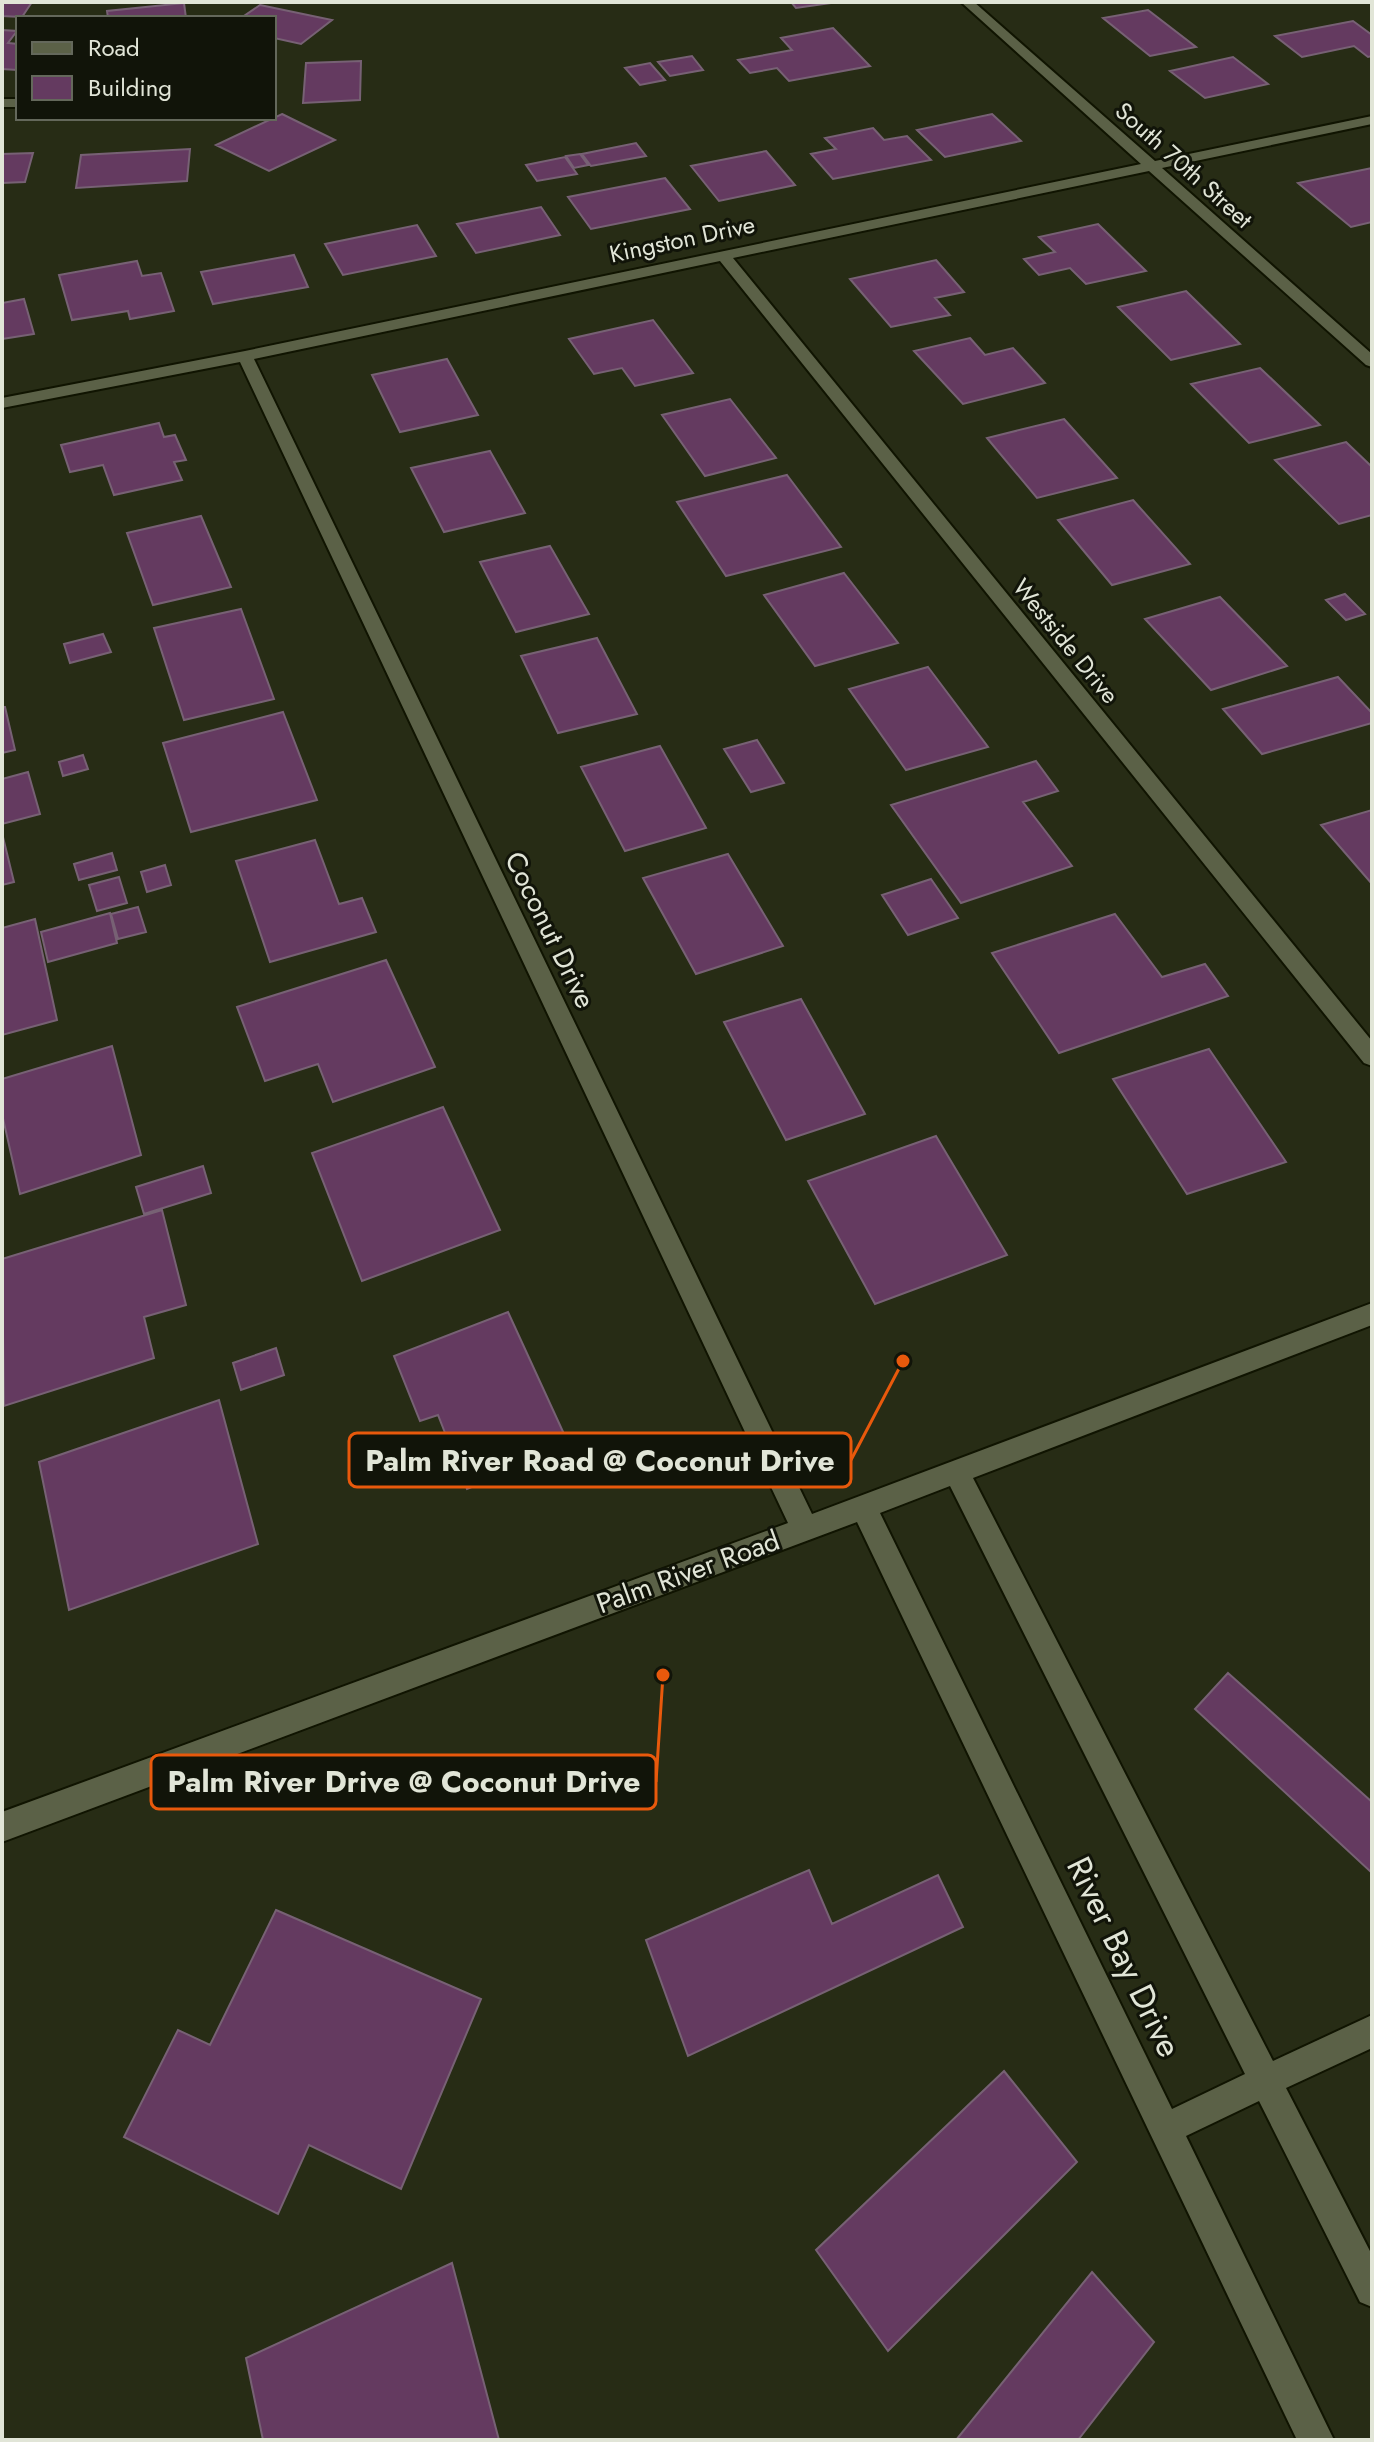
<svg xmlns="http://www.w3.org/2000/svg" width="1374" height="2442" font-family="Jost,sans-serif">
<style>
.building{fill:#643a60;stroke:#776174;stroke-width:2}
.lines{fill:none;stroke-linecap:round;stroke-linejoin:round}
.minor-casing{stroke:#101401;stroke-width:4}
.minor{fill:#5b6147;fill-rule:evenodd}
.labels{text-anchor:middle;dominant-baseline:central;stroke-width:6;stroke-linejoin:round;paint-order:stroke}
.far-street-label{font-size:24px;fill:#e1e5d7;stroke:#111409}
.street-label{font-size:28px;fill:#e1e5d7;stroke:#111409}
.near-street-label{font-size:34px;fill:#e1e5d7;stroke:#111409}
.leader{fill:none;stroke:#e8590c;stroke-width:3}
.callout-dot{fill:#e8590c;stroke:#111409;stroke-width:3}
.callout{fill:#111409;stroke:#e8590c;stroke-width:3}
.callout-label{font-size:30px;text-anchor:middle;font-weight:bold;fill:#e1e5d7}
</style>
<rect width="100%" height="100%" fill="#272c15"/>
<path class="building" d="M2 2H32L22 17 2 16Z
M791 2H838L796 8Z
M184 3 186 18H108L107 11Z
M260 5 332 20 301 44 274 38V18H241Z
M1148 10 1196 47 1150 56 1103 18Z
M1353 21 1372 35V56L1368 57 1354 46 1302 57 1275 36Z
M833 28 870 66 789 81 777 68 750 73 738 60 792 50 781 38Z
M2 30 17 31 8 43 18 44 17 70 2 69Z
M692 56 703 70 670 76 658 62Z
M1233 57 1268 84 1205 98 1170 71Z
M361 61 360 100 303 103 306 63Z
M650 63 665 80 640 85 625 68Z
M282 114 335 140 269 171 216 145Z
M992 114 1021 141 945 157 917 130Z
M873 128 884 140 907 136 931 160 833 179 811 154 836 149 825 138Z
M636 143 646 156 591 166 582 154Z
M190 149 187 181 76 188 81 155Z
M766 151 795 185 719 201 691 166Z
M33 153 25 182 2 183V154Z
M580 154 588 165 574 168 566 156Z
M565 157 577 174 537 181 526 165Z
M1372 168V222L1351 227 1298 183Z
M665 178 690 209 591 229 568 197Z
M541 207 560 235 476 253 457 224Z
M1098 224 1146 271 1086 284 1070 268 1039 275 1024 259 1055 252 1039 237Z
M417 225 436 256 343 275 325 244Z
M294 255 308 287 213 304 201 272Z
M936 260 964 292 935 298 950 315 891 327 850 279Z
M137 261 142 276 161 273 174 311 130 319 128 311 72 320 59 275Z
M1186 291 1240 344 1171 360 1118 307Z
M24 299 34 334 2 339V303Z
M653 320 693 373 635 386 622 368 594 374 569 339Z
M970 338 985 355 1013 348 1045 383 963 404 914 351Z
M447 359 478 415 400 432 372 375Z
M1260 368 1320 425 1249 443 1191 384Z
M730 399 776 458 705 476 662 415Z
M1064 419 1117 478 1037 498 987 438Z
M159 423 164 437 175 435 186 460 174 462 182 480 114 495 103 465 70 472 61 445Z
M1346 442 1372 467V515L1339 524 1275 460Z
M490 451 525 513 444 532 411 468Z
M787 475 841 547 726 576 677 502Z
M1133 500 1190 564 1112 585 1058 520Z
M201 516 231 587 153 605 127 533Z
M550 546 589 614 516 632 480 562Z
M844 573 898 643 815 666 764 595Z
M1345 594 1365 614 1346 620 1326 600Z
M1220 597 1287 666 1211 690 1145 619Z
M241 609 274 699 184 720 154 628Z
M103 634 111 652 70 663 64 644Z
M597 638 637 714 558 733 521 656Z
M928 667 988 747 906 770 849 689Z
M1338 677 1372 713V723L1262 754 1223 709Z
M2 707H5L15 750 2 753Z
M283 712 317 800 191 832 163 743Z
M757 740 784 783 751 792 724 749Z
M660 746 706 828 625 851 581 767Z
M83 755 88 769 63 776 59 762Z
M1036 761 1058 791 1023 802 1072 866 961 903 891 805Z
M28 772 40 814 2 824V779Z
M1372 810V884L1321 825Z
M2 833 14 882 2 885Z
M315 840 339 904 362 898 376 932 270 962 236 861Z
M112 853 117 870 79 880 74 864Z
M728 854 783 946 696 974 643 878Z
M165 865 171 885 147 892 141 872Z
M119 877 127 903 97 911 89 885Z
M931 879 958 918 908 935 882 895Z
M138 907 146 932 118 939 111 914Z
M110 913 117 943 48 962 41 932Z
M1115 914 1162 977 1205 964 1228 996 1059 1053 992 953Z
M35 919 57 1020 2 1035V928Z
M386 960 435 1067 333 1102 318 1064 265 1081 237 1007Z
M801 999 865 1114 786 1140 724 1022Z
M112 1046 141 1155 20 1194 2 1114V1079Z
M1209 1049 1286 1162 1187 1194 1113 1079Z
M443 1107 500 1230 362 1281 312 1153Z
M936 1136 1007 1255 875 1304 808 1181Z
M203 1166 211 1193 144 1214 136 1187Z
M162 1210 186 1305 144 1317 154 1358 4 1406 2 1259Z
M508 1312 570 1447 467 1489 438 1415 420 1421 394 1356Z
M276 1348 284 1375 241 1390 233 1363Z
M219 1400 258 1544 69 1610 39 1462Z
M1228 1673 1372 1802V1873L1195 1709Z
M809 1870 832 1924 938 1875 963 1927 688 2056 646 1940Z
M276 1910 481 1999 401 2189 309 2145 278 2214 124 2137 178 2030 210 2045Z
M1004 2071 1077 2162 888 2351 816 2250Z
M452 2263 499 2440H263L246 2358Z
M1092 2272 1154 2342 1078 2440H956Z"/>
<g class="lines">
<g class="minor-casing">
<path id="minor" d="M961 2H974L1155 161 1372 116V124L1162 168 1372 354V367L1366 365 1149 171 733 258 1372 1041V1066L1364 1063 720 261 254 359 812 1514 1372 1303V1325L973 1478 1273 2061 1372 2015V2048L1286 2088 1372 2255V2307L1360 2302 1259 2101 1186 2136 1334 2440H1297L857 1522 2 1842V1812L788 1523 240 362 2 408V398L245 351 1141 164ZM950 1486 1245 2074 1172 2109 880 1513Z
M2 99H18V107H2Z"/>
</g>
<use href="#minor" class="minor"/>
</g>
<g class="labels">
<g class="far-street-label">
<text transform="translate(1184 165) rotate(42)">South 70th Street</text>
<text transform="translate(682 239) rotate(-12)">Kingston Drive</text>
<text transform="translate(1066 641) rotate(51)">Westside Drive</text>
</g>
<g class="street-label">
<text transform="translate(550 930) rotate(64)">Coconut Drive</text>
<text transform="translate(688 1572) rotate(-20)">Palm River Road</text>
</g>
<g class="near-street-label">
<text transform="translate(1124 1957) rotate(64)">River Bay Drive</text>
</g>
</g>
<path class="leader" d="M903 1361L851 1460M663 1675L656 1782"/>
<g class="callout-dot">
<circle cx="903" cy="1361" r="8"/>
<circle cx="663" cy="1675" r="8"/>
</g>
<g class="callout">
<rect x="349" y="1433" width="502" height="54" rx="8"/>
<rect x="151" y="1755" width="505" height="54" rx="8"/>
</g>
<g class="callout-label">
<text x="600" y="1471">Palm River Road @ Coconut Drive</text>
<text x="404" y="1792">Palm River Drive @ Coconut Drive</text>
</g>
<rect width="1374" height="2442" fill="none" stroke="#e1e5d7" stroke-width="8"/>
<rect x="16" y="16" width="260" height="104" fill="#111409" stroke="#64685b" stroke-width="2"/>
<rect x="32" y="42" width="40" height="12" fill="#5b6147" stroke="#64685b" stroke-width="2"/>
<text x="88" y="56" font-size="24" fill="#e1e5d7">Road</text>
<rect x="32" y="76" width="40" height="24" fill="#643a60" stroke="#64685b" stroke-width="2"/>
<text x="88" y="96" font-size="24" fill="#e1e5d7">Building</text>
</svg>
